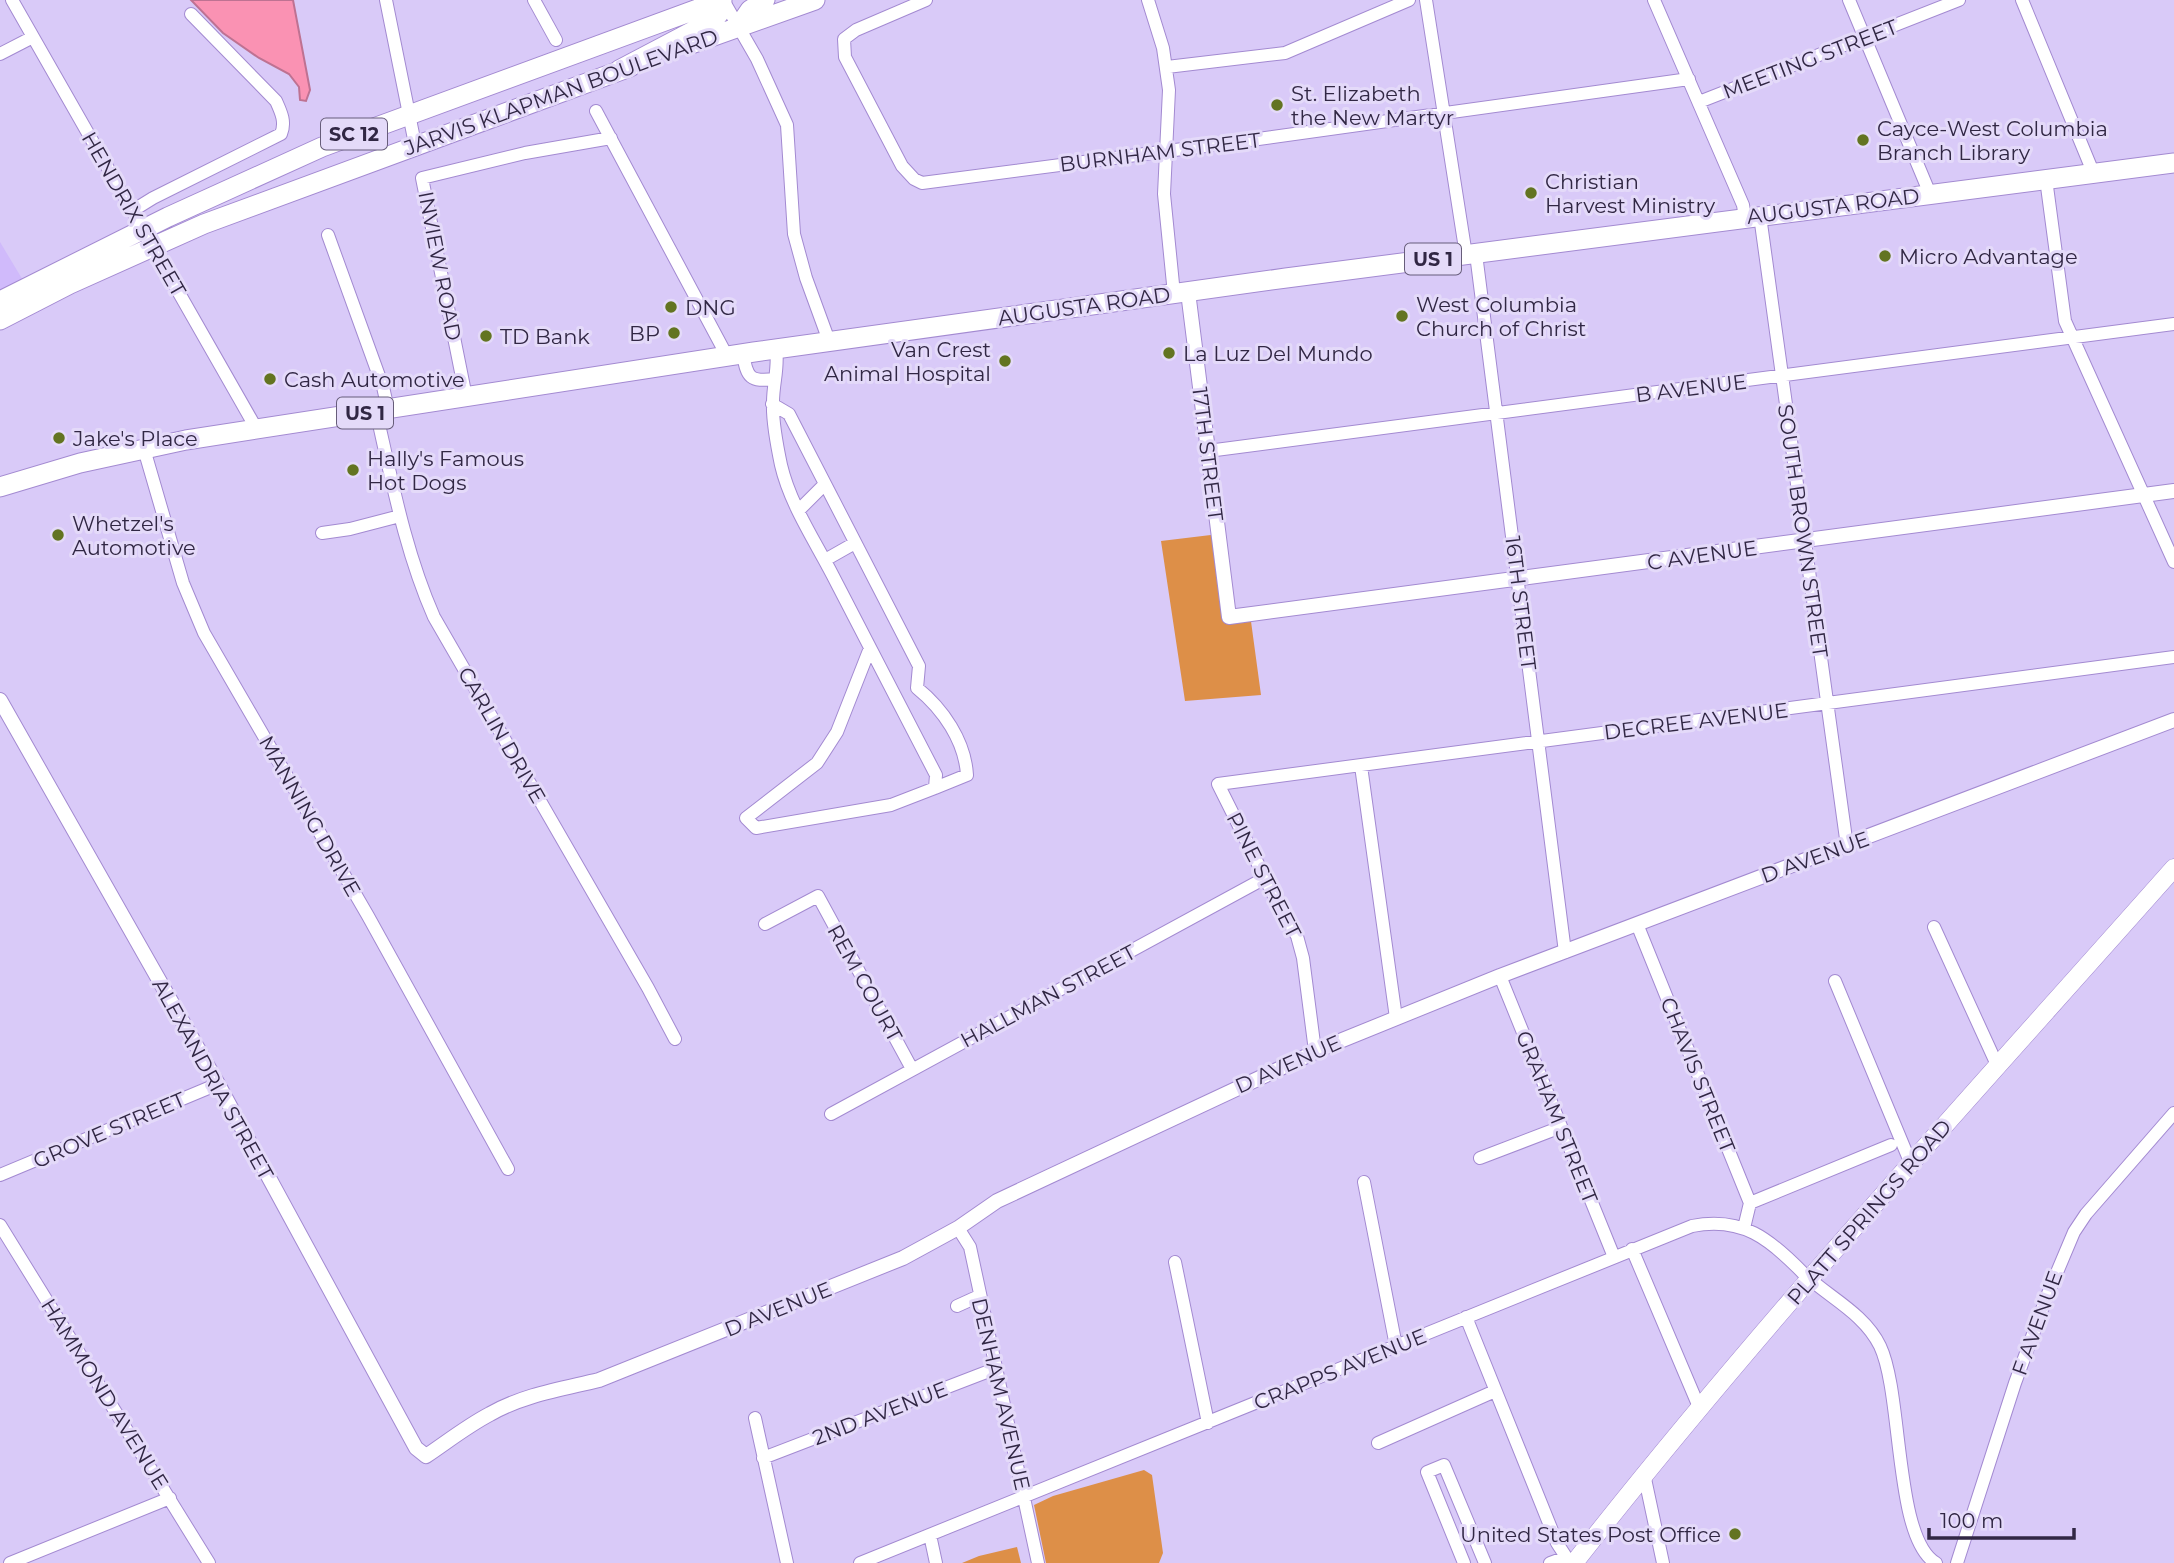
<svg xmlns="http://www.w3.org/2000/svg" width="2174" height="1563" font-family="Montserrat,sans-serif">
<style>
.built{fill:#d0bafb}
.green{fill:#dd8f48}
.water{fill:#fa92b3;stroke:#be7292;stroke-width:2}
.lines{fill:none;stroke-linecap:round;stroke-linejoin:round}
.minor-casing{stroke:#a38ad1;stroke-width:14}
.tertiary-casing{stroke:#a38ad1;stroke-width:16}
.secondary-casing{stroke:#a38ad1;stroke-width:19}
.primary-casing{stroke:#a38ad1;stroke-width:21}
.trunk-casing{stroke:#a38ad1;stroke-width:21}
.minor{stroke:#fff;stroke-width:12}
.tertiary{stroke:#fff;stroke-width:14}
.secondary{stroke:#fff;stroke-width:18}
.primary{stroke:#fff;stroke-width:19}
.trunk{stroke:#fff;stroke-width:19}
.poi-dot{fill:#637421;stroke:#e4daf9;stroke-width:2.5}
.labels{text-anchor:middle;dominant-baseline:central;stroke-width:6;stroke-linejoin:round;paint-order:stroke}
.shield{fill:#e4daf9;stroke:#675d7a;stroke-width:2}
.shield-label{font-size:19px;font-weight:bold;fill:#312744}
.street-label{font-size:21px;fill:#312744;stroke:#e4daf9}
.poi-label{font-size:21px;fill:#312744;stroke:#e4daf9;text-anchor:start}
</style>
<rect width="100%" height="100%" fill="#d9caf8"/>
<path class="built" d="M0 242 27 287 0 300Z"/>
<path class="green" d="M1219 534 1229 616 1250 614 1261 695 1185 701 1161 541Z
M1144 1470 1152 1475 1163 1553 1159 1563H1046L1034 1505 1053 1496Z
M1017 1547 1021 1563H962L979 1556Z"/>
<path class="water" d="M191 0H293L310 90 306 101 300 100 299 87 289 74 259 58 223 33Z"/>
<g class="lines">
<g class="minor-casing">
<path id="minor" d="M12 0 256 428
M386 0 415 144
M534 0 556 40
M723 0 757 59 787 125 794 234 806 278 829 341
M926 0 856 30 844 39 845 57 902 166 914 179 922 183 1244 141 1689 79
M1148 0 1163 48 1169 90 1164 194 1174 294
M1426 0 1466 255
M1654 0 1743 205 1745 218
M1849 0 1930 194
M2022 0 2093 172
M0 54 33 37
M1167 67 1285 53 1409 0
M1699 102 1959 0
M596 111 727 356
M2046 179 2065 321 2174 562
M132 211 153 198 281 134C286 122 281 112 276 101L191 14
M1760 216 1847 846
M328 235 383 387 388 409
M1476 254 1565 952
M776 349C779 367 773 383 773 402 772 421 777 446 781 465 790 504 815 541 833 576 867 642 902 708 936 775L935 788 891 805 756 828 746 818 817 763 837 732 870 648
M743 354C747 378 750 382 775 379
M466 397 422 178 525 153 611 138
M772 404 789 414 919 666 917 688C943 709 965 741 967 775L935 788
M376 411C392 481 405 551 434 617L648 988 675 1039
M144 449 183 583 204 633 368 916 508 1169
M1208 451 2174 324
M799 510 825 484
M322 533 350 529 400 516
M825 560 855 543
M1361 766 1396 1018
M765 924 818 896 912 1069
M1637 924 1750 1203 1744 1228
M1934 927 1998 1067
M1500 976 1614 1257
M1835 981 1911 1164
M1315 1051 1303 958 1297 936 1276 900 1218 784 2174 657
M831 1114 1265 878
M1480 1158 1561 1127
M0 1175 218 1084
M1364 1182 1396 1346
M1750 1203 1891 1145
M0 1225 209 1563
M958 1228 970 1247 1038 1563
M1632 1249 1699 1407
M1175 1262 1208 1423
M957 1306 979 1296
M1466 1317 1557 1543 1570 1563
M755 1418 787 1563
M1378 1443 1495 1391
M763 1458 997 1368
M1644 1474 1663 1563
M930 1535 936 1563
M10 1563 170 1498
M860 1563 1692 1226C1742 1216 1770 1239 1803 1273 1828 1297 1864 1313 1880 1346 1903 1394 1894 1539 1936 1563
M1464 1563 1427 1472 1444 1465 1485 1563
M1550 1563 1566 1557
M1957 1563 2015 1383 2047 1296 2074 1232 2086 1214 2174 1113"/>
</g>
<g class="tertiary-casing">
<path id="tertiary" d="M1188 292 1229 617 2174 491
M0 700 218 1084 416 1448 426 1456C447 1442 467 1426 490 1414 523 1395 562 1389 599 1380L903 1258 958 1228 997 1201 1330 1045 1500 976 2174 720"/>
</g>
<g class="secondary-casing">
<path id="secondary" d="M1574 1563C1763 1322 1971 1097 2174 868"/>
</g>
<g class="primary-casing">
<path id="primary" d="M0 487 80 463 186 440 754 352 1286 278 2174 163"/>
</g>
<g class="trunk-casing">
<path id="trunk" d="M739 26 750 10 765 0
M691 44 815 0
M0 301 168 217 322 147 722 0 721 11 714 20 619 70
M0 320 70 284 204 224 630 67"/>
</g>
<use href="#minor" class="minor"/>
<use href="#tertiary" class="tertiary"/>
<use href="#secondary" class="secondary"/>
<use href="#primary" class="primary"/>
<use href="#trunk" class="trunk"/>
</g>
<g class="poi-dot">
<circle cx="1277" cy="105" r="7"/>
<circle cx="1863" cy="140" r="7"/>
<circle cx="1531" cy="193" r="7"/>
<circle cx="1885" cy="256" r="7"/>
<circle cx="671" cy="307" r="7"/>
<circle cx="1402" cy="316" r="7"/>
<circle cx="674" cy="333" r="7"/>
<circle cx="486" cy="336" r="7"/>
<circle cx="1169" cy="353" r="7"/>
<circle cx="1005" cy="361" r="7"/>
<circle cx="270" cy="379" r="7"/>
<circle cx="59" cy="438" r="7"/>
<circle cx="353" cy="470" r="7"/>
<circle cx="58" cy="535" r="7"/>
<circle cx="1735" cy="1534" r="7"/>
</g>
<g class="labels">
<g class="shield">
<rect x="321" y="118.5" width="66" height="31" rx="5"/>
<rect x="1405" y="243.5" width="56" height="31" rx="5"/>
<rect x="337" y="397.5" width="56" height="31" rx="5"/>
</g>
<g class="shield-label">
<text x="354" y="134">SC 12</text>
<text x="1433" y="259">US 1</text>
<text x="365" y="413">US 1</text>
</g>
<g class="street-label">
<text transform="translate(1810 59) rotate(-21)">MEETING STREET</text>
<text transform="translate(561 92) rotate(-20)">JARVIS KLAPMAN BOULEVARD</text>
<text transform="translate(1160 152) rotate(-7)">BURNHAM STREET</text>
<text transform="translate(1833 206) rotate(-7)">AUGUSTA ROAD</text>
<text transform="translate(134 214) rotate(60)">HENDRIX STREET</text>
<text transform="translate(440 266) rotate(79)">INVIEW ROAD</text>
<text transform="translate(1084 306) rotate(-8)">AUGUSTA ROAD</text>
<text transform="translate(1691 388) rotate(-7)">B AVENUE</text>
<text transform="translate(1208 454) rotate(83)">17TH STREET</text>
<text transform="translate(1803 531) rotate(82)">SOUTH BROWN STREET</text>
<text transform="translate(1702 555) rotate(-8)">C AVENUE</text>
<text transform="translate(1521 603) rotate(83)">16TH STREET</text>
<text transform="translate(1696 721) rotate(-7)">DECREE AVENUE</text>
<text transform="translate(502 735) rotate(60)">CARLIN DRIVE</text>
<text transform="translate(310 816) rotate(60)">MANNING DRIVE</text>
<text transform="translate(1815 857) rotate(-20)">D AVENUE</text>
<text transform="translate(1264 875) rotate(63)">PINE STREET</text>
<text transform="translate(865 983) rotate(61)">REM COURT</text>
<text transform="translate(1048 996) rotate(-28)">HALLMAN STREET</text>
<text transform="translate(1288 1064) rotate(-24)">D AVENUE</text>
<text transform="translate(1698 1075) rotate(68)">CHAVIS STREET</text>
<text transform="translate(213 1079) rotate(61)">ALEXANDRIA STREET</text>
<text transform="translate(1557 1117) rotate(68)">GRAHAM STREET</text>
<text transform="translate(109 1130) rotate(-23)">GROVE STREET</text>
<text transform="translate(1869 1212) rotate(-49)">PLATT SPRINGS ROAD</text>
<text transform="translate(778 1309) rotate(-22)">D AVENUE</text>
<text transform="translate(2037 1323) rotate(-70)">F AVENUE</text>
<text transform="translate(1340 1369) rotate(-22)">CRAPPS AVENUE</text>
<text transform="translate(105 1394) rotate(58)">HAMMOND AVENUE</text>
<text transform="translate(1001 1394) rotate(77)">DENHAM AVENUE</text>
<text transform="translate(880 1413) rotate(-21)">2ND AVENUE</text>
</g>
<g class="poi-label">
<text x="1291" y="93">St. Elizabeth<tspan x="1291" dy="24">the New Martyr</tspan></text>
<text x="1877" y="128">Cayce-West Columbia<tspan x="1877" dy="24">Branch Library</tspan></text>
<text x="1545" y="181">Christian<tspan x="1545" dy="24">Harvest Ministry</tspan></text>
<text x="1899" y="256">Micro Advantage</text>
<text x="1416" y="304">West Columbia<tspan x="1416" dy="24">Church of Christ</tspan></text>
<text x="685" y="307">DNG</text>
<text x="660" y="333" text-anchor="end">BP</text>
<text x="500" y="336">TD Bank</text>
<text x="991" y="349" text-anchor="end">Van Crest<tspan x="991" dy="24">Animal Hospital</tspan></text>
<text x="1183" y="353">La Luz Del Mundo</text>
<text x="284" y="379">Cash Automotive</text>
<text x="73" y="438">Jake's Place</text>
<text x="367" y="458">Hally's Famous<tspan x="367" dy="24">Hot Dogs</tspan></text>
<text x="72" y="523">Whetzel's<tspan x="72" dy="24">Automotive</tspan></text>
<text x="1721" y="1534" text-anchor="end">United States Post Office</text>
</g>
</g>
<path d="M1929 1528v10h145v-10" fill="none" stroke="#312744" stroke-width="3.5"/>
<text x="1940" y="1528" font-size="21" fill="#312744" stroke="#e4daf9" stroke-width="5" paint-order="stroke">100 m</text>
</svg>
